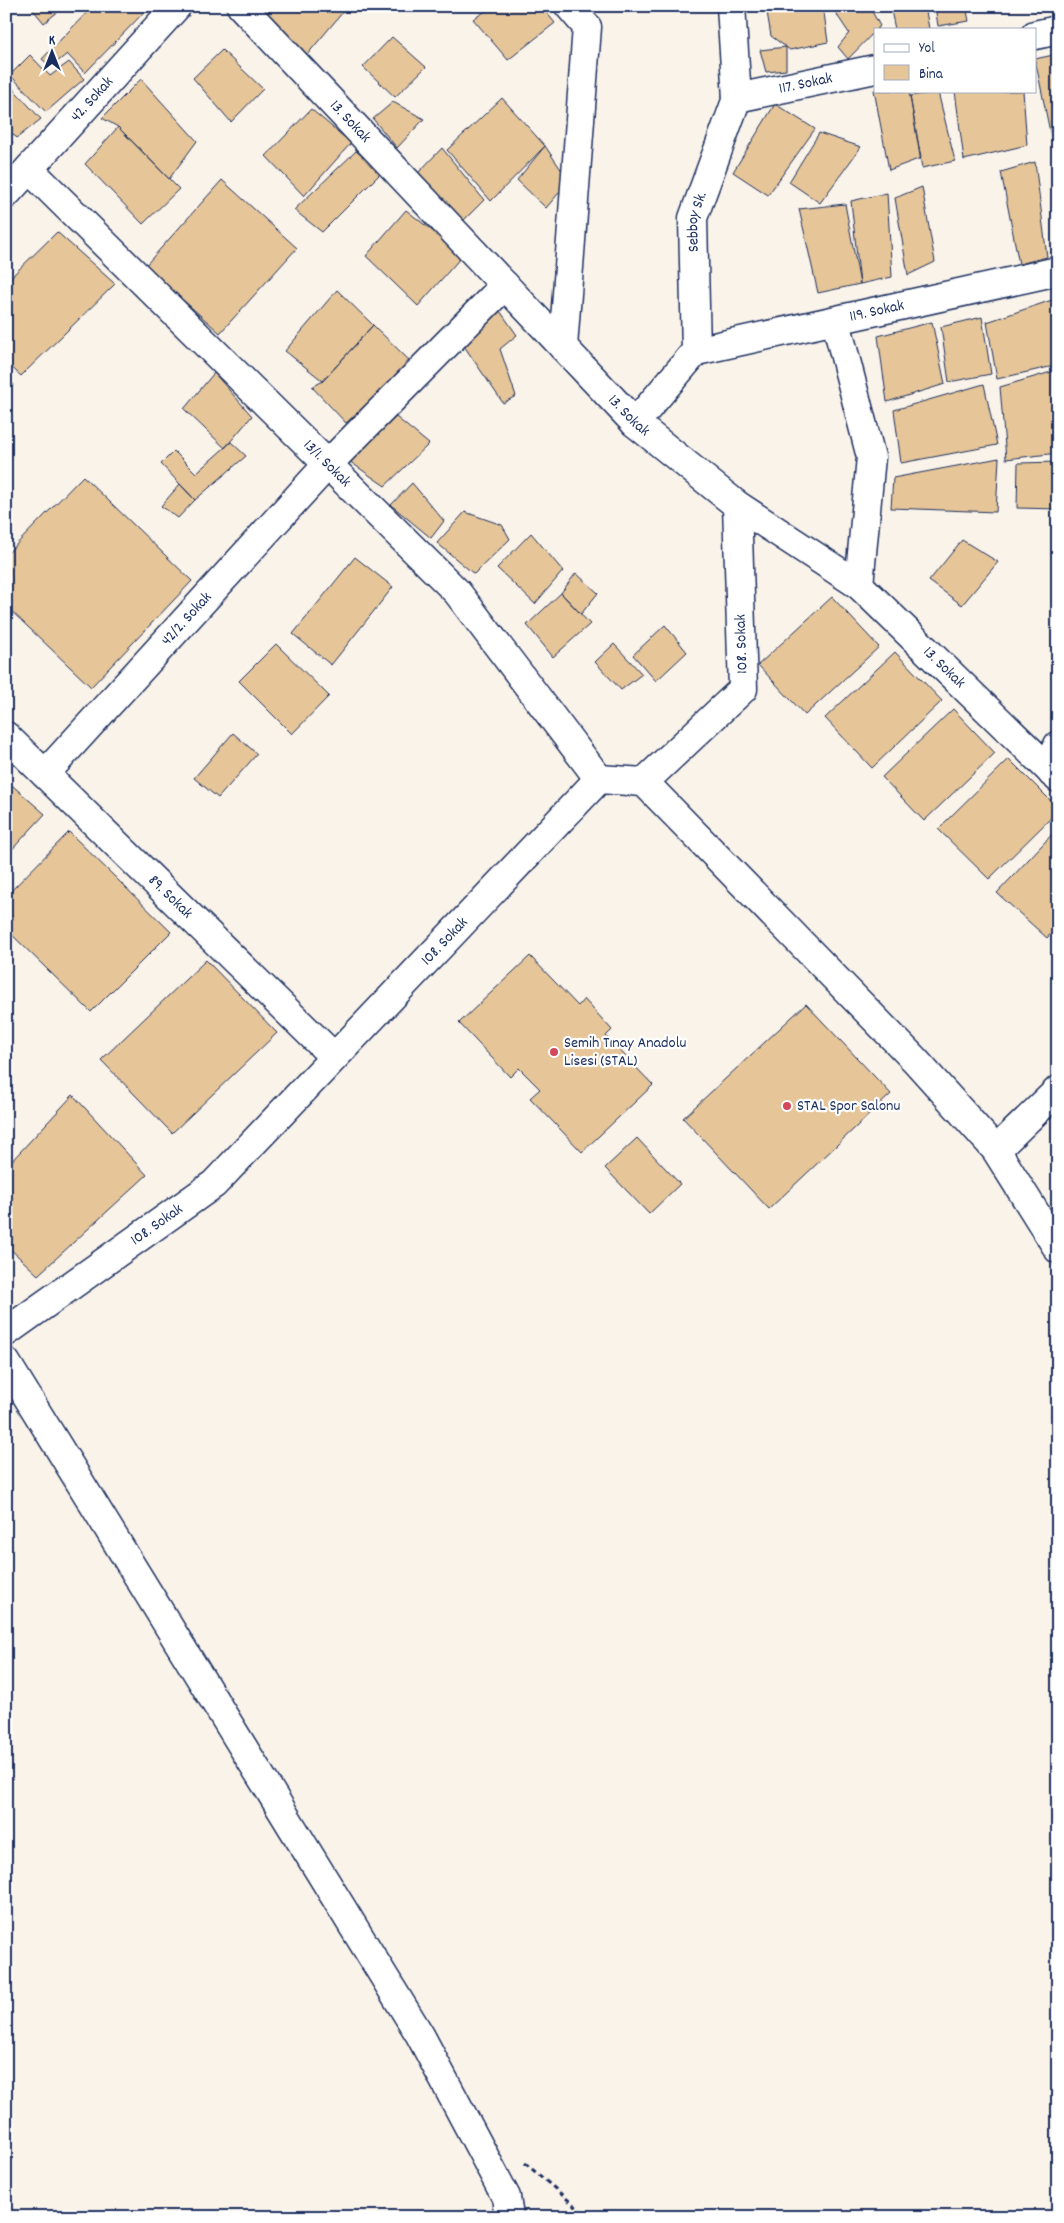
<svg xmlns="http://www.w3.org/2000/svg" width="1064" height="2223" font-family="Dekko,sans-serif">
<style>
.building{fill:#e6c598;stroke:#1b2f5e}
.lines{fill:none;stroke-linecap:round;stroke-linejoin:round}
.street-casing{stroke:#1b2f5e;stroke-width:31}
.secondary-casing{stroke:#1b2f5e;stroke-width:31}
.path{stroke:#1b2f5e;stroke-width:3;stroke-dasharray:5 4;stroke-linecap:butt}
.street{stroke:#fff;stroke-width:28}
.secondary{stroke:#fff;stroke-width:28}
.poi-dot{fill:#d1495b;stroke:#fff;stroke-width:2}
.labels{text-anchor:middle;dominant-baseline:central;stroke-width:4.5;stroke-linejoin:round;paint-order:stroke}
.street-label{font-size:16px;fill:#1b2f5e;stroke:#fff}
.poi-label{font-size:16px;fill:#1b2f5e;stroke:#fff;text-anchor:start}
</style>
<rect width="100%" height="100%" fill="#faf3ea"/>
<filter id="ink" filterUnits="userSpaceOnUse"><feTurbulence type="fractalNoise" baseFrequency=".02" numOctaves="2"/><feDisplacementMap in="SourceGraphic" scale="10" xChannelSelector="R" yChannelSelector="G"/><feConvolveMatrix kernelMatrix="1 2 1 2 8 2 1 2 1" color-interpolation-filters="sRGB"/></filter>
<g filter="url(#ink)">
<path class="building" d="M30 6H65L44 23Z
M93 6H150L85 73 67 54 51 67 42 59Z
M270 6H348L306 56 265 12Z
M494 6H541L555 23 508 60 473 19Z
M766 6H823L828 42 790 50 771 36Z
M838 6H869L880 26 848 59 838 47 849 33 833 9Z
M890 6H925L929 29H895Z
M935 6H966L969 21 938 26Z
M392 37 426 67 395 97 363 67Z
M786 47V70L766 72 760 50Z
M222 50 263 89 231 122 193 78Z
M1058 54V135L1051 137 1035 59Z
M30 55 50 76 69 62 84 79 46 112 10 75Z
M141 79 197 141 169 179 118 127 102 118Z
M6 81 41 119 17 138 6 128Z
M874 90 909 91 921 158 889 170Z
M955 91H1023L1027 145 964 160Z
M938 92 955 161 922 168 910 96Z
M502 98 545 146 491 201 447 150Z
M393 102 424 119 397 148 373 119Z
M775 104 815 129 768 195 733 172Z
M311 109 351 143 304 196 266 156Z
M118 127 179 189 143 224 85 164Z
M819 133 861 147 820 203 789 182Z
M6 136 13 142 6 150Z
M545 146 569 181 546 208 517 180Z
M442 148 484 200 462 222 417 174Z
M356 151 381 173 322 232 294 210Z
M1035 162 1047 257 1019 264 1001 172Z
M222 180 297 248 220 333 145 266Z
M922 187 935 262 908 275 895 198Z
M887 193 892 277 860 284 851 201Z
M845 204 860 284 818 293 799 209Z
M406 210 463 255 418 306 366 256Z
M57 232 115 284 21 376 6 362V282Z
M337 290 373 325 323 381 285 351Z
M1058 298V365L997 379 987 322Z
M500 311 517 335 500 349 516 396 503 403 464 346Z
M982 317 991 374 949 382 941 327Z
M932 322 945 384 887 402 878 336Z
M373 325 412 363 346 423 312 387 323 381Z
M1058 370V453L1006 459 1000 387Z
M214 373 252 416 225 448 184 409Z
M6 376 14 385 6 393Z
M984 384 997 445 901 463 894 410Z
M396 417 429 444 385 486 349 461Z
M231 442 246 456 195 500 161 464 174 451 196 473Z
M999 458 996 512 891 508 893 478Z
M1058 462V509L1017 508 1018 463Z
M83 476 192 581 91 687 6 606V555Z
M412 483 444 521 431 538 391 505Z
M180 484 195 500 178 518 161 506Z
M465 512 502 525 510 539 474 574 437 543Z
M531 533 563 571 535 604 497 568Z
M962 540 998 562 962 605 929 581Z
M355 557 393 587 331 665 293 634Z
M576 573 598 593 581 614 561 593Z
M561 593 590 624 553 657 527 625Z
M832 597 879 647 805 715 758 665Z
M665 625 687 652 656 681 633 655Z
M276 644 329 696 292 734 239 681Z
M614 644 642 674 621 690 595 662Z
M895 652 942 701 872 768 825 718Z
M953 709 995 753 924 821 882 777Z
M233 733 257 754 218 798 194 778Z
M1009 759 1058 808V811L989 879 938 829Z
M6 780 45 814 6 856Z
M1058 828V926L1047 938 997 893Z
M69 832 171 932 91 1012 6 929V896Z
M530 956 578 1006 584 999 612 1030 606 1036 653 1085 582 1152 530 1098 540 1089 519 1068 510 1077 459 1023Z
M206 960 277 1033 172 1133 101 1060Z
M806 1004 891 1094 769 1209 683 1118Z
M73 1095 147 1175 38 1275 6 1245V1167Z
M637 1138 680 1184 649 1214 605 1168Z"/>
<g class="lines">
<g class="street-casing">
<g id="street">
<path id="s1" d="M241 6 635 423 737 505 859 585 1058 778"/>
<path d="M1035 35 1058 30"/>
<path id="s2" d="M737 98 875 69"/>
<path id="s3" d="M29 169 457 592 599 779"/>
<path id="s4" d="M6 194 177 6"/>
<path d="M836 322 871 457 859 585"/>
<path d="M563 347 587 27 569 6"/>
<path id="s5" d="M696 351 1058 271"/>
<path id="s6" d="M635 423 696 351 693 218 737 98 731 6"/>
<path id="s7" d="M6 736 334 1057"/>
<path d="M1052 773 1058 745"/>
<path id="s8" d="M45 774 328 464 505 285"/>
<path d="M996 1150 1058 1090"/>
<path id="s9" d="M6 1332 214 1184 599 779 644 782 743 689 737 505"/>
</g>
</g>
<g class="secondary-casing">
<path id="secondary" d="M644 782 915 1060 996 1150 1058 1249
M6 1362 420 2035 506 2197 509 2217"/>
</g>
<path class="path" d="M525 2163 588 2217"/>
<use href="#street" class="street"/>
<use href="#secondary" class="secondary"/>
</g>
</g>
<g class="poi-dot">
<circle cx="554" cy="1052" r="5"/>
<circle cx="787" cy="1106" r="5"/>
</g>
<g class="labels">
<g class="street-label">
<text stroke="none"><textPath href="#s2" startOffset="70">117. Sokak</textPath></text>
<text stroke="none"><textPath href="#s4" startOffset="128">42. Sokak</textPath></text>
<text stroke="none"><textPath href="#s1" startOffset="159">13. Sokak</textPath></text>
<text stroke="none"><textPath href="#s6" startOffset="224">Sebboy Sk.</textPath></text>
<text stroke="none"><textPath href="#s5" startOffset="185">119. Sokak</textPath></text>
<text stroke="none"><textPath href="#s1" startOffset="564">13. Sokak</textPath></text>
<text stroke="none"><textPath href="#s3" startOffset="419">13/1. Sokak</textPath></text>
<text stroke="none"><textPath href="#s8" startOffset="210">42/2. Sokak</textPath></text>
<text transform="translate(742 644) rotate(-92)">108. Sokak</text>
<text stroke="none"><textPath href="#s1" startOffset="969">13. Sokak</textPath></text>
<text stroke="none"><textPath href="#s7" startOffset="230">89. Sokak</textPath></text>
<text stroke="none"><textPath href="#s9" startOffset="590">108. Sokak</textPath></text>
<text stroke="none"><textPath href="#s9" startOffset="185">108. Sokak</textPath></text>
</g>
<g class="poi-label">
<text x="564" y="1043">Semih Tınay Anadolu<tspan x="564" dy="18">Lisesi (STAL)</tspan></text>
<text x="797" y="1106">STAL Spor Salonu</text>
</g>
</g>
<rect width="1064" height="2223" fill="none" stroke="#fff" stroke-width="25"/>
<rect x="12" y="12" width="1039" height="2198" fill="none" stroke="#1b2f5e" stroke-width="2" filter="url(#ink)"/>
<rect x="874" y="28" width="162" height="65" fill="#ffffff" stroke="#a4acbf"/>
<rect x="884" y="44" width="25" height="8" fill="#ffffff" stroke="#a4acbf"/>
<text x="919" y="52" font-size="15" fill="#1b2f5e">Yol</text>
<rect x="884" y="65" width="25" height="15" fill="#e6c598" stroke="#a4acbf"/>
<text x="919" y="78" font-size="15" fill="#1b2f5e">Bina</text>
<g transform="translate(52 52)" stroke="#ffffff" stroke-width="4" paint-order="stroke">
<path d="M0-4L9 19L0 12L-9 19Z" fill="#1b2f5e"/>
<text y="-8" font-size="14" font-weight="bold" text-anchor="middle" fill="#1b2f5e">K</text>
</g>
</svg>
